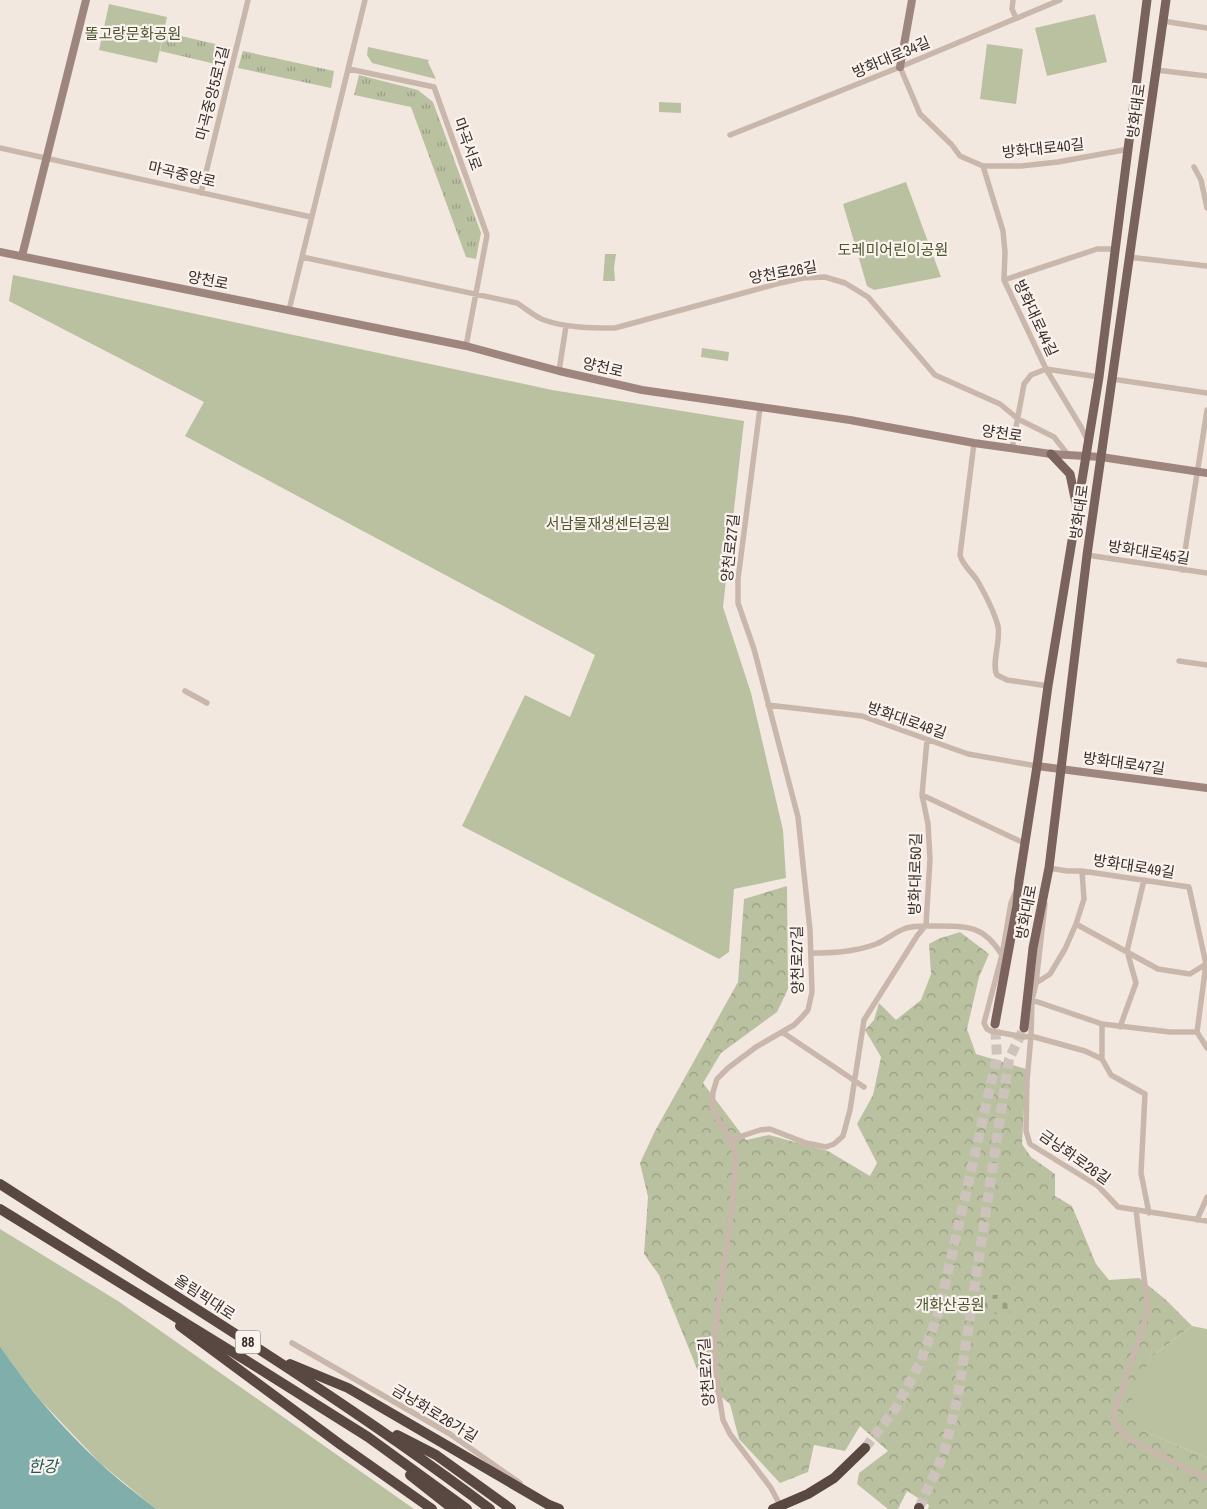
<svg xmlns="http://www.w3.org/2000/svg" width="1207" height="1509" font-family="'Archivo Narrow','Noto Sans KR',sans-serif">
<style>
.grass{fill:url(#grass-tufts)}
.forest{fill:url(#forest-crowns)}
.cemetery{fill:url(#cemetery-stones)}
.park{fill:#bac1a0}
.water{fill:#80aeab}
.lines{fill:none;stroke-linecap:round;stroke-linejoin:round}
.highway-tunnel{stroke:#cdc3bc;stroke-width:10;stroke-dasharray:10 5;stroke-linecap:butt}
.street{stroke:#cab7ac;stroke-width:5.5}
.secondary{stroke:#9e867e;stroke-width:8}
.primary{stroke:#7a635d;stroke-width:9}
.highway{stroke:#594742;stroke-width:10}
.labels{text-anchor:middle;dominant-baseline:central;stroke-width:4.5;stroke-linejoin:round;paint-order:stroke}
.shield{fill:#faf2ed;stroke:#736965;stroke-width:1}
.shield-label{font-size:14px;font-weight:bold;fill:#392e2b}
.park-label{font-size:15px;fill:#4c562f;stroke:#faf2ed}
.street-label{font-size:15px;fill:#392e2b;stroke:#faf2ed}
.water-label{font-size:16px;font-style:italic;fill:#225957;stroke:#faf2ed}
</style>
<defs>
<pattern id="grass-tufts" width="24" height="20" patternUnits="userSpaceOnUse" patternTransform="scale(1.25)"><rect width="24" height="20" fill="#bac1a0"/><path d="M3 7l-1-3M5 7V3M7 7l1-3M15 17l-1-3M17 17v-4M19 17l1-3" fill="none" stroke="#989d83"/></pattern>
<pattern id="forest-crowns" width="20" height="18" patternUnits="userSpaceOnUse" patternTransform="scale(1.25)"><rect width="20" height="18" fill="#bac1a0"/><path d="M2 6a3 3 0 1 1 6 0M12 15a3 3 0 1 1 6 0" fill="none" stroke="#989d83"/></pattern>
<pattern id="cemetery-stones" width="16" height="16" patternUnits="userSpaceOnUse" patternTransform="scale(1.25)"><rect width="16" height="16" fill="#bac1a0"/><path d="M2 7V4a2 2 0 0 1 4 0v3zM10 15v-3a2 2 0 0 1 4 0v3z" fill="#989d83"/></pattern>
</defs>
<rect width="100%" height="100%" fill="#f2e8e0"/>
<path class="grass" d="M164 32 228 47 224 66 160 51Z
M243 51 334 71 331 88 238 68Z
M359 75 418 90 433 102 481 233 476 259 466 257 411 107 354 95Z"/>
<path class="forest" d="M787 886 788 989 777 1012 721 1053 703 1083 746 1140 769 1135 828 1151 870 1176 877 1163 857 1124 873 1095 881 1057 865 1030 874 1020 879 1003 896 1020 921 1000 931 974 929 944 938 939 960 932 989 954 979 977 967 1029 976 1054 1026 1069 1022 1144 1031 1157 1055 1174V1196L1072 1206 1096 1264 1109 1280 1139 1278 1165 1299 1192 1326 1150 1358 1141 1430 1207 1458V1509H928L929 1505 907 1491 898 1509H888L857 1484 859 1473 888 1451 860 1426 845 1451 814 1445 808 1472 780 1483 739 1439 730 1404 702 1381 659 1275 644 1254 648 1197 640 1163 655 1131 738 982 744 899Z"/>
<path class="cemetery" d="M988 1295H1003L1012 1299 1013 1304 1008 1315C996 1316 983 1311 983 1297Z"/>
<path class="park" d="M109 4 167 17 157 63 99 50Z
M1095 14 1107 62 1047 76 1035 28Z
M987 44 1023 49 1016 104 980 99Z
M368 47 429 60 428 62 436 79 372 63 367 55Z
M659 102 681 103V113L659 112Z
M906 182 941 277 874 290 867 286 843 204Z
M605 254H616L614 268 615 281H603Z
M13 275 552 390 744 421 723 607 751 693 783 830 786 878 734 889 729 952 719 959 462 826 525 695 570 717 595 655 185 436 204 402 9 301Z
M702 348 729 352 728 361 701 357Z
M0 1229 118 1301 414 1509H156L100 1463 43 1403 14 1367 0 1346Z
M1192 1326 1207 1329V1458L1141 1430 1131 1403 1150 1358Z"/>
<path class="water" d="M0 1346C28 1388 62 1428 100 1463 117 1479 137 1494 156 1509H0Z"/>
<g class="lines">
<path class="highway-tunnel" d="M865 1448 896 1408 921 1361 939 1311 997 1057 995 1024
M919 1508 944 1453 958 1396 1009 1059 1024 1028"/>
<path class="street" d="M1013 0 1012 9 1016 18
M1163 21 1207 28
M900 67 920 114 952 145 960 156 983 166H1021L1058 162 1129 149
M349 69 434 87 487 235 466 346
M1156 70 1207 76
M730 135 900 67 1060 0
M0 148 311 217
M983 166 1003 231 1005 252 1004 280 1046 369 1081 427 1088 441
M1194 167 1201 180 1207 208
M201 193 248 0
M302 257 517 303C525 308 535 317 544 320 566 328 592 328 615 328L776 284 803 278 825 277 845 283 868 297 935 375 1000 404 1018 419 1054 437 1069 456
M1128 257 1207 266
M1004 280 1097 249H1116
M289 310 365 0
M559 371 566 326
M1112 379 1207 393
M760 408 738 579V603L754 649 798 817 810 930 812 992 808 1010 802 1017 794 1025 756 1047 728 1068 717 1079 713 1092 712 1108 730 1140 736 1156 733 1199 714 1339 716 1377 723 1420 730 1434 771 1488 781 1507
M974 443 960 555C963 566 971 571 977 580 985 594 994 611 998 626 1001 641 991 664 997 675L1007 680 1048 686
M1012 449 1024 384 1031 375 1046 369 1099 377
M1087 555 1207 573
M1182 570 1207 410
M1179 661 1207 665
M185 691 207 703
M768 705 862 716 968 754 1037 766
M927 740 922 795 1026 844
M1049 868 1067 871H1082L1189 887 1206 964 1197 1032
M1016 891 1011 903 1002 955 984 1023 987 1029 991 1031 1024 1037 1031 1036 1032 1000 1036 983 1045 904
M1076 924 1158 969 1190 974 1206 964
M811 953C833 953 855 952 876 944 886 940 895 932 906 928 916 925 927 926 937 926 969 926 984 926 1002 955
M1036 983 1050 974 1065 949 1076 924 1084 899 1082 871
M1032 1000 1102 1024 1170 1032H1197
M1102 1024V1059L1111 1075 1145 1094 1141 1173 1149 1213
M1120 1027 1136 983 1127 951 1144 880
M782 1032 864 1087
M1197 1032 1207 1048
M1102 1059 1085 1051 1031 1036 1027 1081 1026 1131 1030 1144 1098 1186 1118 1207 1207 1221
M730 1140 760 1130 770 1129 806 1143 826 1147 834 1144 843 1136 850 1110 864 1020 917 936 926 925 930 859 928 824 922 795
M1136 1210 1148 1311 1113 1416 1117 1426 1127 1438 1207 1479
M1197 1220 1207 1197
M292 1343 450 1434 520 1483"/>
<path class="secondary" d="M900 67 912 0
M0 252 466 346 559 371 642 390 850 420 974 443 1051 454 1101 457 1207 473
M22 256 86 0
M1037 766 1207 788"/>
<path class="primary" d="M1051 454 1070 474 1076 503
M995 1024 1017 905 1019 881 1037 766 1048 686 1099 377 1147 0
M1024 1028 1033 948 1049 868 1087 555 1166 0"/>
<path class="highway" d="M0 1184C165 1290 333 1391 490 1509
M0 1209 239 1356 368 1437 467 1509
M180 1326 341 1445 432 1509
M290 1364 348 1388 549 1505 559 1509
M397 1435 436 1455 511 1509
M410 1475 453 1509
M773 1509 808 1494 834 1478 865 1448
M919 1509V1508"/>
</g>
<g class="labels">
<rect class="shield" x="235.5" y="1330.5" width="25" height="23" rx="4"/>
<g class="shield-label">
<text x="248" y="1342">88</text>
</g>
<g class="park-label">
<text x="133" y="33">똘고랑문화공원</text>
<text x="893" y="249">도레미어린이공원</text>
<text x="608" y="523">서남물재생센터공원</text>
<text x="950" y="1304">개화산공원</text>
</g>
<g class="street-label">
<text transform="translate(891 57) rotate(-23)">방화대로34길</text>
<text transform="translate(212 93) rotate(-76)">마곡중앙5로1길</text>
<text transform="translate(1136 111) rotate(-82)">방화대로</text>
<text transform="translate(468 144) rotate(70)">마곡서로</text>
<text transform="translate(1043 148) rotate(-6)">방화대로40길</text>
<text transform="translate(182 174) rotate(13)">마곡중앙로</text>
<text transform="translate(783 272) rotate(-10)">양천로26길</text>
<text transform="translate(208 280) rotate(11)">양천로</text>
<text transform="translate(1036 318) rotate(65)">방화대로44길</text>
<text transform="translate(603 367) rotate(13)">양천로</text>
<text transform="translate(1002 433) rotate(8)">양천로</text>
<text transform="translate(1079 512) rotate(-82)">방화대로</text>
<text transform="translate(730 548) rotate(-84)">양천로27길</text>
<text transform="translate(1149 552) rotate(9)">방화대로45길</text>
<text transform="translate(907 720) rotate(19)">방화대로48길</text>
<text transform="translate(1124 763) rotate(8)">방화대로47길</text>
<text transform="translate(1134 866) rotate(9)">방화대로49길</text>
<text transform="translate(915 874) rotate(-89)">방화대로50길</text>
<text transform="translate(1026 912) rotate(-79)">방화대로</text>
<text transform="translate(797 960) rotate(-91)">양천로27길</text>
<text transform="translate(1075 1157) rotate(35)">금낭화로26길</text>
<text transform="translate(205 1297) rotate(33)">올림픽대로</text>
<text transform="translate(706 1372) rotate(-94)">양천로27길</text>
<text transform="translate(435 1413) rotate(31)">금낭화로26가길</text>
</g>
<g class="water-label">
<text x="43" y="1466">한강</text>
</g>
</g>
</svg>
